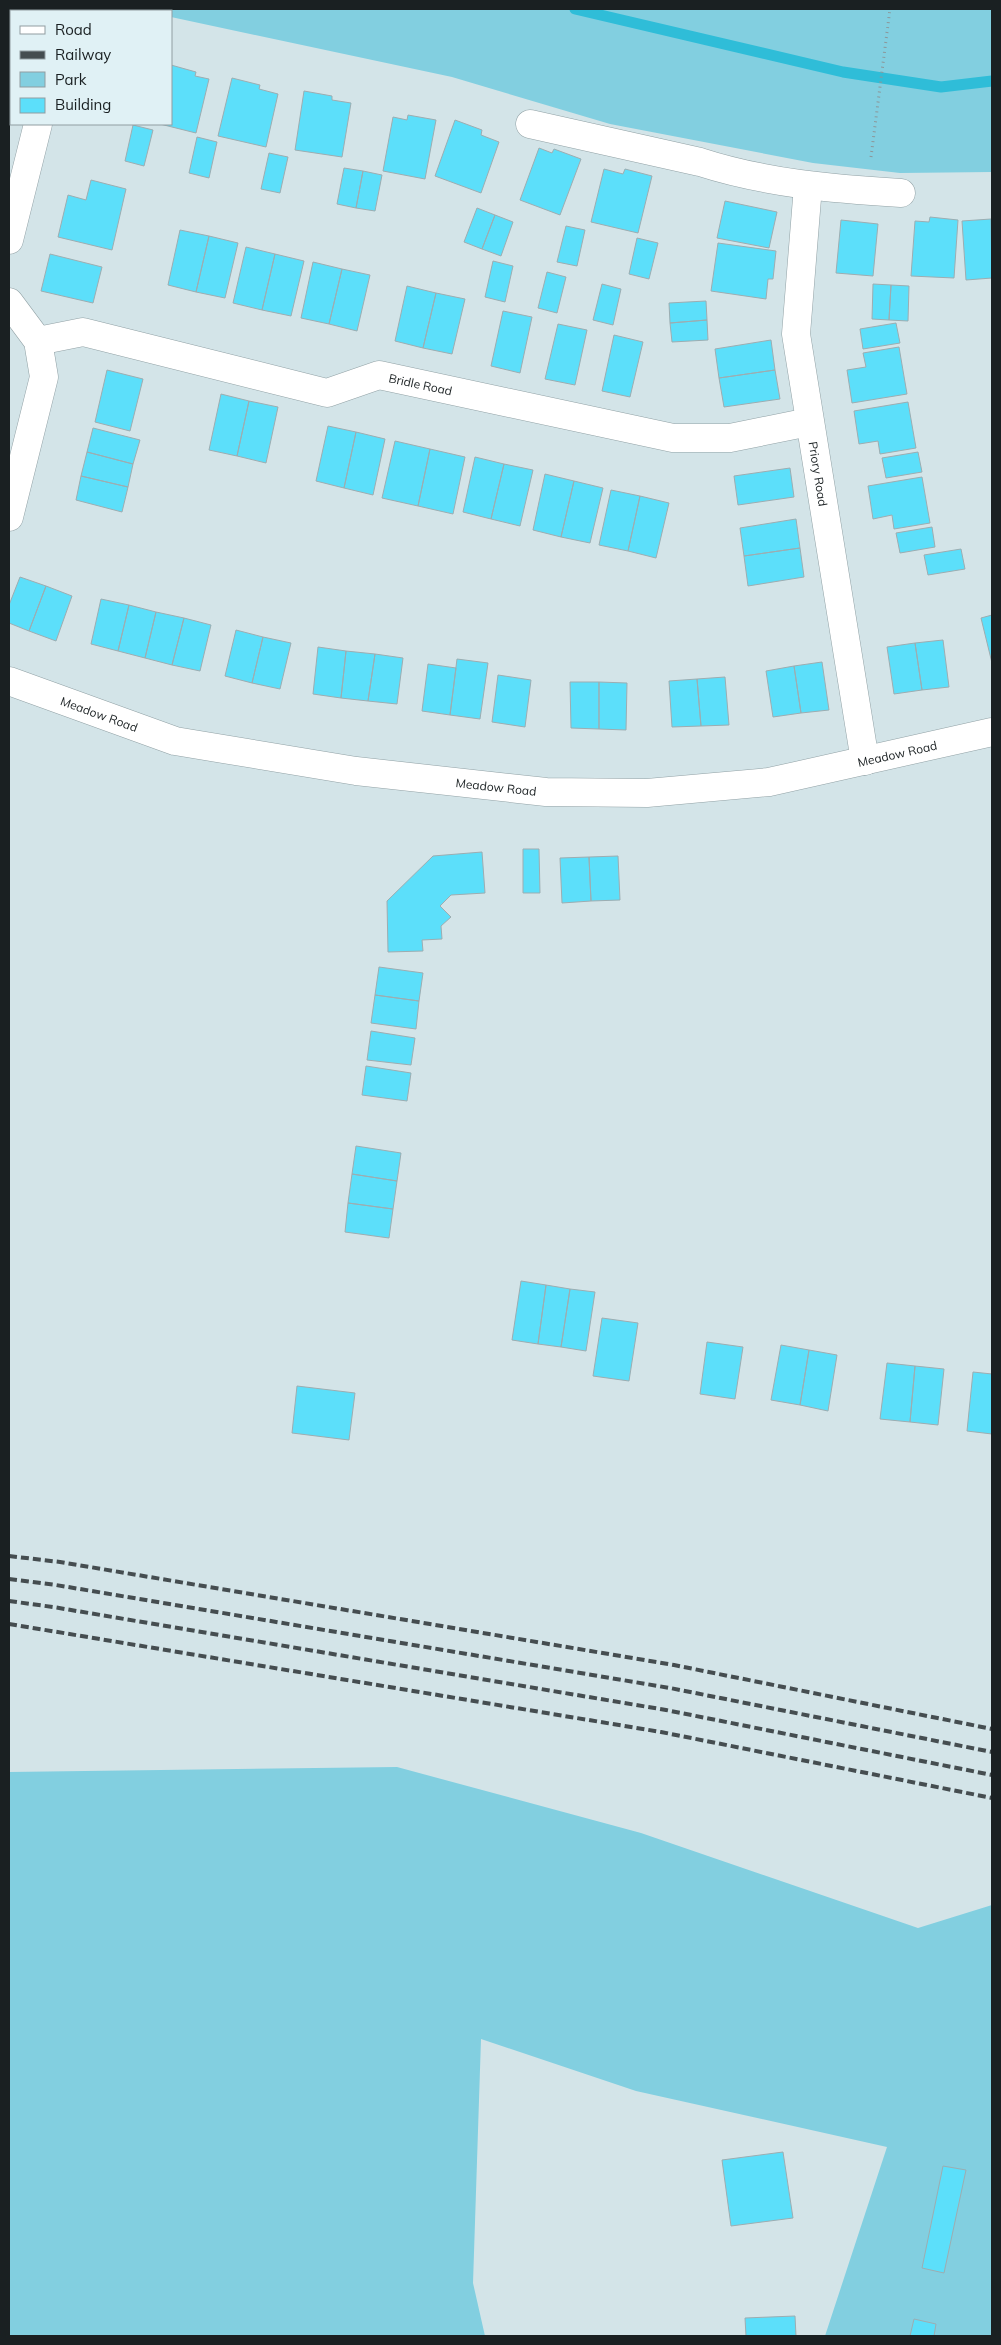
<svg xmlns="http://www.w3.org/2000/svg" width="1001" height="2345" font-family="Mulish,sans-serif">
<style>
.green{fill:#82cfe0}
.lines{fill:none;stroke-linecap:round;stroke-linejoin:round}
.stream{stroke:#2fbdd8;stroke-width:11}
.building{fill:#5cdffa;stroke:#9dadb1}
.minor-casing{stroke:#91a1a5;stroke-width:29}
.path{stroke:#8b979a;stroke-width:3;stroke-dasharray:1 4;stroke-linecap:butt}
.minor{stroke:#fff;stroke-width:28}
.rail{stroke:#454d50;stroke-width:4;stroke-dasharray:8 4;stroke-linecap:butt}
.labels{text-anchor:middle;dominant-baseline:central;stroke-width:4;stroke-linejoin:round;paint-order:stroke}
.street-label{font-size:12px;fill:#1a2022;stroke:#e0f1f5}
</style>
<rect width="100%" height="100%" fill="#d3e4e8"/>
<path class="green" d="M130 9H992V172L900 173 813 163 610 124 452 77 171 17V11H142Z
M397 1767 641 1833 918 1928 992 1905V2336H825L887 2147 636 2091 481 2039 473 2283 485 2336H9V1772Z"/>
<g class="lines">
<path class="stream" d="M575 9 843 72 941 87 992 81"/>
</g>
<path class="building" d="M9 45H11V101H9Z
M171 65 196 72 195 76 209 79 196 133 160 124H171Z
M232 78 260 85 259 89 278 94 266 147 218 136Z
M304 91 332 96V100L351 103 342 157 295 150Z
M408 115 436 120 425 179 383 171 393 117 407 120Z
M455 120 482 130 481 135 499 142 481 193 435 176Z
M133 125 153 130 144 166 125 161Z
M197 137 217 142 209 178 189 173Z
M539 148 552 153 554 149 581 159 560 215 520 200Z
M269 153 288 157 280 193 261 189Z
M344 168 363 171 356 208 337 204Z
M604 169 623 174 625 169 652 176 638 233 591 222Z
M363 171 382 175 375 211 356 208Z
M91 180 126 189 112 250 58 237 68 195 86 200Z
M725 201 777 212 769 248 717 238Z
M477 208 495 215 482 249 464 242Z
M495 215 513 222 501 256 482 249Z
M930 217 958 220 954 278 911 276 915 221 929 222Z
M991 219 992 278 966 280 962 221Z
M841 220 878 224 873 276 836 273Z
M566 226 585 230 577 266 557 262Z
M180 230 209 236 196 292 168 285Z
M209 236 238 243 225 298 196 292Z
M637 238 658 243 649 279 629 274Z
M718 243 776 251 773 279H768L766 299 711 291Z
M246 247 275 254 262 310 233 303Z
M50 254 102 267 93 303 41 291Z
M275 254 304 261 291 316 262 310Z
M493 261 513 266 505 302 485 297Z
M313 262 342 269 329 324 301 318Z
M342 269 370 275 357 331 329 324Z
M547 272 566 277 557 313 538 308Z
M602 284 621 289 613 325 593 320Z
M873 284 891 285 889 320 872 319Z
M891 285 909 286 908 321 889 320Z
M407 286 436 293 423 348 395 341Z
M436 293 465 299 452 354 423 348Z
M706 301 707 320 670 323 669 303Z
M503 311 532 317 520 373 491 366Z
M707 320 708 340 672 342 670 323Z
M896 323 900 343 863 349 860 329Z
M558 324 587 330 575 385 545 379Z
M614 335 643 342 630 397 602 391Z
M771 340 775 370 719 378 715 349Z
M899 347 907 394 852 403 847 370 866 367 863 353Z
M107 370 143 379 130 431 95 422Z
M775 370 780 399 724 407 719 378Z
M221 394 249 401 237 456 209 450Z
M249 401 278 407 266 463 237 456Z
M908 402 916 448 880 454 878 441 859 444 854 411Z
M328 426 356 432 344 488 316 481Z
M93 428 140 440 133 464 87 452Z
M356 432 385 439 373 495 344 488Z
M395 441 430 449 418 506 382 498Z
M430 449 465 457 453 514 418 506Z
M87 452 133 464 128 487 81 476Z
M918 452 922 472 886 478 882 458Z
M475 457 504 464 491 519 463 512Z
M504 464 533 470 520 526 491 519Z
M790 468 794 497 738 505 734 476Z
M545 474 574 481 561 537 533 530Z
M81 476 128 487 122 512 76 500Z
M922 477 930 523 894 529 892 515 873 519 868 486Z
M574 481 603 488 590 543 561 537Z
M611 490 640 496 628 551 599 545Z
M640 496 669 503 656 558 628 551Z
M796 519 800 548 744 556 740 528Z
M932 527 935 547 900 553 896 533Z
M800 548 804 577 748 586 744 556Z
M961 549 965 569 928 575 924 555Z
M20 577 46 586 29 631 9 623V605Z
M46 586 72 596 56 641 29 631Z
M101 599 129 605 118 651 91 644Z
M129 605 156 612 145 658 118 651Z
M156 612 184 618 172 665 145 658Z
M992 615V663L981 618Z
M184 618 211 625 200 671 172 665Z
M236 630 263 637 252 683 225 676Z
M263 637 291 643 280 689 252 683Z
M943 640 949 687 922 690 915 643Z
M915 643 922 690 894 694 887 647Z
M318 647 346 651 341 698 313 694Z
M346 651 375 654 368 701 341 698Z
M375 654 403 658 397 704 368 701Z
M457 659 488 663 480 719 450 715Z
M822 662 829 710 801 713 794 666Z
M428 664 456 668 450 715 422 711Z
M794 666 801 713 773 717 766 671Z
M498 675 531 680 525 727 492 722Z
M725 677 729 725 701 726 697 679Z
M697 679 701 726 672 727 669 681Z
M570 682H599V729L571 728Z
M599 682 627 683 626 730 599 729Z
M523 849H539L540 893H523Z
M482 852 485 893 451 895 440 906 451 917 441 926 442 939 422 940 423 951 388 952 387 901 433 856Z
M618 856 620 900 591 901 589 857Z
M589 857 591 901 562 903 560 858Z
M379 967 423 973 419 1001 375 995Z
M375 995 419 1001 416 1029 371 1023Z
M371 1031 415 1038 411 1065 367 1060Z
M366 1066 411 1073 407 1101 362 1095Z
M356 1146 401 1153 397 1181 352 1174Z
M352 1174 397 1181 393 1209 348 1203Z
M348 1203 393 1209 389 1238 345 1232Z
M521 1281 546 1285 538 1344 512 1340Z
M546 1285 570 1289 561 1347 538 1344Z
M570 1289 595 1292 586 1351 561 1347Z
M602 1318 638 1323 629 1381 593 1376Z
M707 1342 743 1347 735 1399 700 1394Z
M781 1345 809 1350 800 1405 771 1400Z
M809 1350 837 1355 828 1411 800 1405Z
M887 1363 915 1366 910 1422 880 1419Z
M915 1366 944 1369 938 1425 910 1422Z
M973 1372 992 1374V1434L967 1431Z
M297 1386 355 1393 349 1440 292 1433Z
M783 2152 793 2218 731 2226 722 2160Z
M943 2166 966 2170 944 2273 922 2268Z
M795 2316 796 2336H746L745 2318Z
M914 2319 936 2324 934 2336H910Z"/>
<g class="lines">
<g class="minor-casing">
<g id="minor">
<path d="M9 12 11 13"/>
<path d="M530 124 700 162C765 183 833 189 901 193"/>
<path id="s1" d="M808 186 796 334 865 761"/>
<path d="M9 240 38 124"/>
<path d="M9 302 38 341 44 377 9 517"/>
<path id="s2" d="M38 341 83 332 327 393 379 375 673 438H730L809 422"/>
<path id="s3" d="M9 681 175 741 356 771 546 792 647 793 769 782 992 732"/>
</g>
</g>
<path class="path" d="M143 11 144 9
M871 157 890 9"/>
<use href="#minor" class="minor"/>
<path class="rail" d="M9 1556 60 1562 674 1665 992 1729
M9 1579 56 1585 670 1688 992 1752
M9 1601 53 1607 666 1710 992 1775
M9 1624 661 1732 992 1798"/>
</g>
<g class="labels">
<g class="street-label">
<text stroke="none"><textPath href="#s2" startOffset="395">Bridle Road</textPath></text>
<text stroke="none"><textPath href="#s1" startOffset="290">Priory Road</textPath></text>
<text stroke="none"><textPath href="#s3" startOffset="96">Meadow Road</textPath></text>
<text stroke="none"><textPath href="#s3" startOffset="906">Meadow Road</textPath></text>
<text stroke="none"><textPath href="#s3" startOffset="501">Meadow Road</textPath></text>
</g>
</g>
<rect width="1001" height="2345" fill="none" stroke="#1a2022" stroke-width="20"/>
<rect x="10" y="10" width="162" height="115" fill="#e0f1f5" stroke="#919da1"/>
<rect x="20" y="26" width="25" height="8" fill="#ffffff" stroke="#919da1"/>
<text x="55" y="35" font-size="15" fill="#1a2022">Road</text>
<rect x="20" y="51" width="25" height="8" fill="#454d50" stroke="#919da1"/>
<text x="55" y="60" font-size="15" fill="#1a2022">Railway</text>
<rect x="20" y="72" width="25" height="15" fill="#82cfe0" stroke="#919da1"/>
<text x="55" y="85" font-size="15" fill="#1a2022">Park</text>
<rect x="20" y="98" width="25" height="15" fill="#5cdffa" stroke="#919da1"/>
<text x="55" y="110" font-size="15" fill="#1a2022">Building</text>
</svg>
